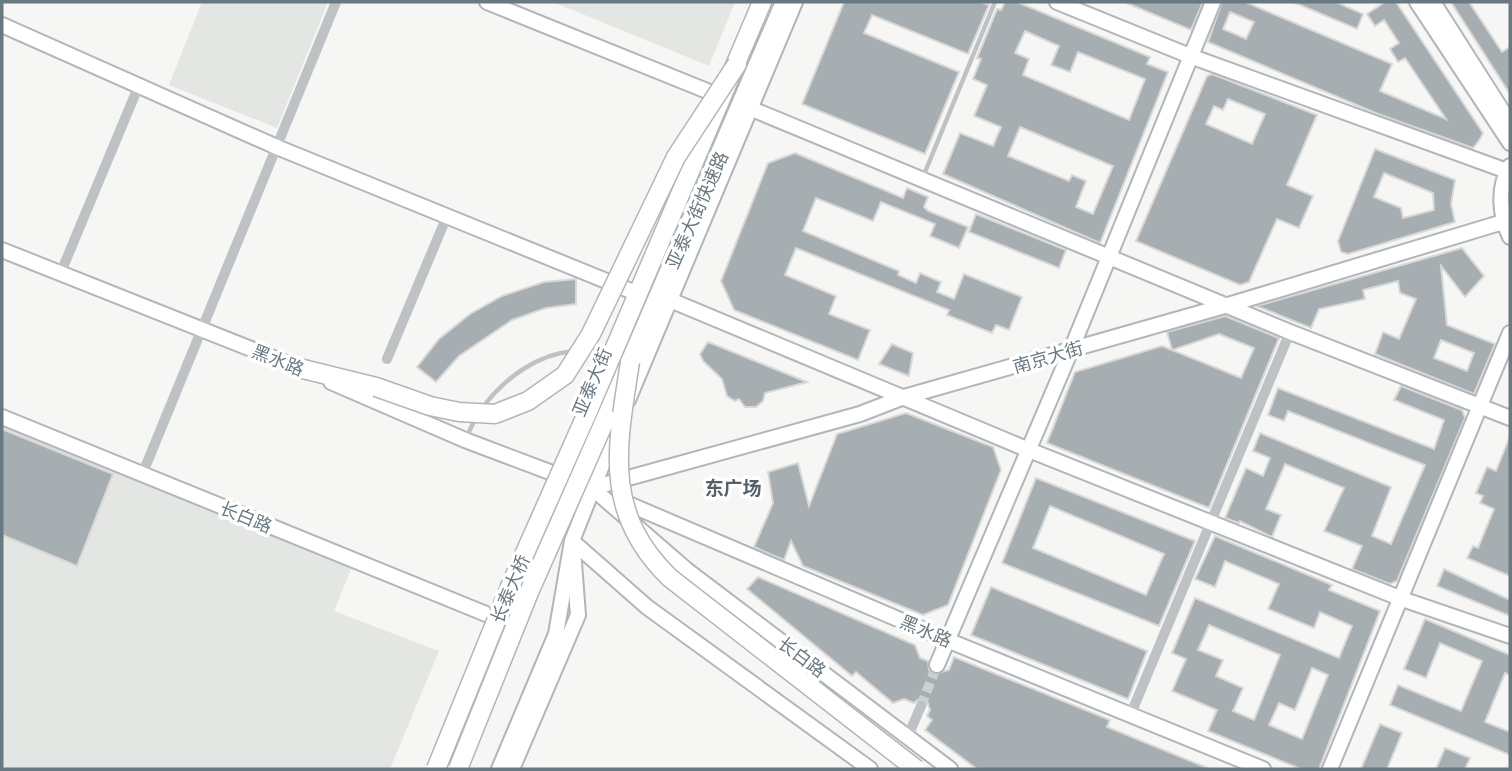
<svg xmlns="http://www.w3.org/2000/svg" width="1512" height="771" font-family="'Roboto Condensed','Noto Sans SC',sans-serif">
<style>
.built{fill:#e4e6e4}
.building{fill:#a6aeb2;stroke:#d8d8d6;stroke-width:2;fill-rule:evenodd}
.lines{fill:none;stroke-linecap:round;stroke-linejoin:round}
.street-tunnel{stroke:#cbd0d2;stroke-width:10;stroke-dasharray:10 5;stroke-linecap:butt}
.secondary-casing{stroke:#b0b6ba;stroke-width:18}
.primary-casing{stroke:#afb5b8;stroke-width:18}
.highway-casing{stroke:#b1b6b8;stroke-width:21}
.lane{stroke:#bec2c5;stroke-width:4.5}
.street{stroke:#bec2c5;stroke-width:10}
.secondary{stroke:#fff;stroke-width:14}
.primary{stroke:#fff;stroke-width:14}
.highway{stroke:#fff;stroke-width:18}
.highway-bridge-casing{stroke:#b1b6b8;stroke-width:21;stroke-linecap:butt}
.highway-bridge{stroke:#fff;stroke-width:18}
.labels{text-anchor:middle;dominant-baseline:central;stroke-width:7;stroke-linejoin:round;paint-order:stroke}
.street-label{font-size:18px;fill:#687982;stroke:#fff}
.neighbourhood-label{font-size:19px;font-weight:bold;fill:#556168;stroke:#fff}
</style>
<rect width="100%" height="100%" fill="#f6f6f4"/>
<path class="built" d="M202 2H328L277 128 169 85Z
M553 2H735L709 66Z
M2 427 352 567 334 611 439 651 390 769H2V719L12 723 2 718Z"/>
<path class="building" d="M844 2H980L989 5 968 54 872 15 864 33 959 72 925 154 802 104Z
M1005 2H1017L1150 57 1147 64 1168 72 1100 243 943 174 960 133 993 146 1001 127 974 116 987 85 973 79 981 59 977 58 997 9 1001 10ZM1025 31 1059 46 1051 65 1070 72 1078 52 1145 79 1129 120 1023 75 1029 59 1015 53ZM1020 127 1113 166 1093 214 1076 207 1086 181 1072 175 1069 181 1008 156Z
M1124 2H1203L1191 30Z
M1222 2H1245L1392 64 1380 91 1446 119 1405 58 1398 62 1390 49 1399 43 1384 20 1375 26 1367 14 1385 2H1396L1483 133 1480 139 1473 148 1378 114 1208 42ZM1230 12 1254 22 1246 39 1223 29Z
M1293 2H1336L1363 14 1357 29Z
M1451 2H1469L1502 52 1510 47V94Z
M1212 74 1317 115 1287 185 1313 196 1299 228 1277 219 1249 282 1240 285 1136 241 1207 76ZM1228 99 1265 114 1252 144 1206 124 1214 106 1223 110Z
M1375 149 1455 180 1451 204 1455 222 1348 254 1341 252 1338 241ZM1384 173 1433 193 1434 210 1403 218 1401 208 1374 197Z
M795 153 903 198 907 188 928 197 924 207 928 211 968 227 959 248 930 236 935 224 881 202 873 221 816 198 803 231 899 271 898 275 916 283 920 273 941 282 937 292 954 299 964 274 1022 297 1009 330 996 325 992 333 947 315 949 310 796 248 785 275 836 296 829 314 870 330 858 360 734 310 721 281 768 163Z
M976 214 1066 250 1059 268 969 232Z
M1462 248 1484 276 1465 297 1441 266 1447 325 1495 344 1474 394 1375 354 1383 332 1399 339 1416 299 1400 293 1398 281 1363 290 1365 299 1319 309 1311 328 1257 306ZM1441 340 1474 353 1467 371 1434 358Z
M576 279V304L546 308 512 320 459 356 436 382 417 367 439 339 470 314 502 296 544 282Z
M1225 316 1279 338 1209 508 1047 443 1075 372 1162 346 1172 350 1167 332ZM1219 334 1254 348 1241 378 1172 350Z
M708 342 807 382 765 393 763 401 756 407H745L739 399 735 401 727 396 722 379 703 361 700 354Z
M892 344 913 353 909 376 879 364Z
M1401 386 1462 410 1465 418 1397 581 1390 584 1352 569 1362 546 1324 531 1344 488 1285 464 1266 509 1281 515 1272 537 1240 521 1239 523 1225 518 1246 468 1263 476 1270 458 1253 451 1260 433 1391 487 1372 536 1391 544 1425 465 1288 411 1284 421 1268 415 1278 388 1434 449 1444 420 1394 400Z
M906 413 993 447 1001 470 948 605 923 615 803 566 791 541 784 560 754 547 773 503 768 472 798 463 809 506 837 434Z
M2 429 113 474 77 566 2 535Z
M1510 436V576L1467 558 1473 546 1478 548 1494 509 1480 503 1483 496 1476 493 1487 467 1496 471Z
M1036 478 1195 541 1159 626 1002 563ZM1050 506 1164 554 1146 595 1033 548Z
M1215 536 1332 585 1329 590 1380 611 1319 769H1301L1208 731 1217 710 1172 691 1186 659 1172 653 1195 598 1339 658 1352 626 1320 612 1314 628 1268 609 1279 584 1225 561 1215 587 1195 579ZM1209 625 1280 655 1254 720 1233 711 1243 688 1216 676 1223 660 1198 650ZM1312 668 1328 675 1302 739 1269 725 1279 703 1295 710Z
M1444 569 1510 600V616L1437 586Z
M758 577 915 645 920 658 928 661 929 670 934 674 949 670 954 657 1110 720 1107 727 1210 769H977L925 730 932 720 927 716 930 710 927 701 919 699 914 703 904 699 893 703 856 672 852 676 747 589Z
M991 587 1147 651 1128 699 971 635Z
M1425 619 1510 655V675L1505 673 1485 722 1510 732V755L1390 705 1398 685 1461 711 1482 661 1440 643 1426 678 1404 669Z
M1380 724 1402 733 1387 769H1361Z
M1445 748 1470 758 1465 769H1436Z"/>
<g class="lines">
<path class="street-tunnel" d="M921 706 937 665"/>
<g class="secondary-casing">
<path id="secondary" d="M487 2 717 95
M1057 2 1190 56 1507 171
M1417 2 1510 143
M1433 2 1510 123
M2 25 279 148 631 291
M752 109 1290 332 1510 418
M1510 166C1497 188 1500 216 1510 237
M2 250 309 372
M670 300 1029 450 1402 599 1510 636
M331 382 465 440 592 488 688 571 950 769
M2 417 491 616
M592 488 860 414 904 397 1228 305 1503 222
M619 500 947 640 1263 769
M572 541 647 607 870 769
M937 665 1071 350 1213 2
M512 769 578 615 573 550
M1330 769 1510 333"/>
</g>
<g class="primary-casing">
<path id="primary" d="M628 400 795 2
M446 769 478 687
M499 769 556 634 572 541 618 425"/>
</g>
<g class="highway-casing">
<path id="highway" d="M299 368 376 387
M588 411 762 2
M606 418 785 2"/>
</g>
<path class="lane" d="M923 177 995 2
M586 350 606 349
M483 407C505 378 537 354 574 351
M466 438 476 417"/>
<path class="street" d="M61 272 139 85
M387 359 447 216
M142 475 336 2
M1130 716 1290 332
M908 736 921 706"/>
<use href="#secondary" class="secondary"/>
<use href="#primary" class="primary"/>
<use href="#highway" class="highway"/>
<g class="highway-bridge-casing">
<path id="highway-bridge" d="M630 362C617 447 602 512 670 578L916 769
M376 387 430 406 459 412 495 414 528 401 565 375 591 334 676 157 737 64
M436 769 512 582 588 411
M458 769 530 590 606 418"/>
</g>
<use href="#highway-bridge" class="highway-bridge"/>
</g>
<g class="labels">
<g class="street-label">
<text transform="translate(697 210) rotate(-66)">亚泰大街快速路</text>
<text transform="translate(1048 357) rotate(-16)">南京大街</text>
<text transform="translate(278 360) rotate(22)">黑水路</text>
<text transform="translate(592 382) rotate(-67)">亚泰大街</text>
<text transform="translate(246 517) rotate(22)">长白路</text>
<text transform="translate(510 589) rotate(-67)">长泰大桥</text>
<text transform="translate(926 631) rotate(23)">黑水路</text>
<text transform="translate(802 657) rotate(37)">长白路</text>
</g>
<g class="neighbourhood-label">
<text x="733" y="488">东广场</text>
</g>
</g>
<rect width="1512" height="771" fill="none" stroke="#687982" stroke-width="7"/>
</svg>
